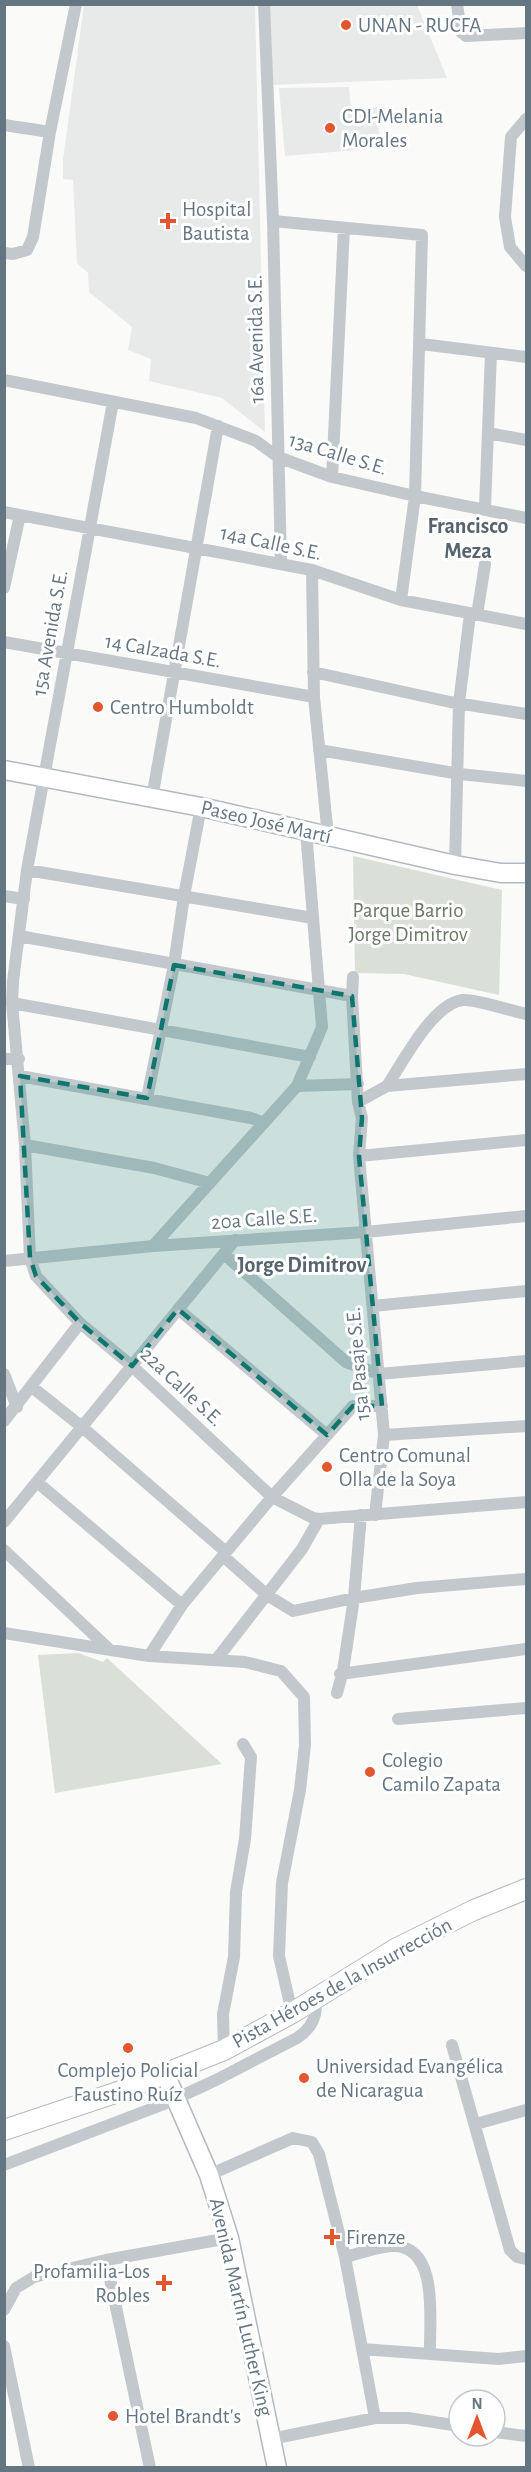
<svg xmlns="http://www.w3.org/2000/svg" width="531" height="2472" font-family="'Alegreya Sans',sans-serif">
<style>
.built{fill:#e8e9e9}
.park{fill:#dadfd7}
.lines{fill:none;stroke-linecap:round;stroke-linejoin:round}
.secondary-casing{stroke:#b3babf;stroke-width:21}
.primary-casing{stroke:#b5babe;stroke-width:22}
.street{stroke:#c3c8cc;stroke-width:12}
.secondary{stroke:#fff;stroke-width:18}
.primary{stroke:#fff;stroke-width:20}
.marked{fill:#0f766e;fill-opacity:0.2;stroke:#0f766e;stroke-width:4.5;stroke-dasharray:12 8;stroke-linejoin:round}
.poi-dot{fill:#e4572e;stroke:#fff;stroke-width:2}
.labels{text-anchor:middle;dominant-baseline:central;stroke-width:6;stroke-linejoin:round;paint-order:stroke}
.poi-label{font-size:21px;fill:#657683;stroke:#fff;text-anchor:start}
.street-label{font-size:21px;fill:#657683;stroke:#fff}
.park-label{font-size:21px;fill:#687a64;stroke:#fff}
.neighbourhood-label{font-size:22px;font-weight:bold;fill:#57646e;stroke:#fff}
</style>
<rect width="100%" height="100%" fill="#fafaf8"/>
<path class="built" d="M84 5H255L265 432 222 398 149 381 151 359 128 350 132 327 89 292 88 273 77 263 73 180 63 179V160Z
M266 5H417L447 78 271 85Z
M349 87 351 109 377 107 380 148 285 156 279 88Z"/>
<path class="park" d="M353 856 502 890 499 995 404 974 355 973Z
M78 1653 103 1662 107 1658 222 1764 55 1793 38 1655Z"/>
<g class="lines">
<g class="secondary-casing">
<path id="secondary" d="M4 770 201 807 455 865 501 873H526
M169 2083 209 2175 229 2238 277 2468"/>
</g>
<g class="primary-casing">
<path id="primary" d="M4 2130 124 2090 224 2050 292 2013 397 1948 474 1910 526 1889"/>
</g>
<path class="street" d="M264 4 273 221 281 564
M457 4 461 32 466 36 526 33
M526 119 511 137 505 217 510 247 526 266
M4 125 50 132
M273 221 422 235 415 496 401 600
M4 253 13 254 27 250 33 237 50 132 76 4
M421 344 526 357
M4 380 196 418 256 441 278 457 332 477 415 496 526 518
M113 402 27 870 13 981 12 1003 25 1145 30 1258 36 1276 80 1323 132 1366 272 1497 313 1518 319 1519 526 1502
M488 433 526 440
M332 477 344 228
M485 508 491 353
M4 512 312 570 401 600 526 624
M312 570 314 697 328 836
M4 588 20 515
M477 615 485 564
M4 642 314 697
M313 672 450 702 526 714
M319 750 460 774 526 781
M152 798 218 426
M455 865 459 703 470 614
M27 870 313 918
M4 896 24 899
M19 936 352 996
M353 977 352 996 358 1102 362 1118 359 1156 384 1435 375 1515
M12 1003 310 1057
M4 1059H19
M20 1076 251 1118 264 1123
M297 1086 358 1084
M387 1086C403 1062 433 1003 463 1000 477 999 511 1011 526 1014
M147 1098 174 965 184 896 201 807
M358 1102 387 1086 526 1074
M25 1145 154 1168 210 1183
M359 1156 526 1140
M153 1246 297 1086 322 1027 306 831
M224 1254 346 1362 379 1374 526 1361
M4 1261 153 1246 366 1232 526 1216
M373 1306 526 1291
M178 1309 327 1435
M4 1374 17 1407
M32 1387 82 1427 226 1552
M4 1421 80 1323
M384 1435 526 1426
M37 1482 182 1605
M4 1522 235 1240
M4 1550 110 1650
M223 1556 267 1595 293 1611 354 1598 417 1588 526 1579
M4 1633 149 1656 245 1662 281 1671 304 1697 305 1745 300 1790 282 1883 279 1956 292 2013
M149 1656 182 1605 272 1497 353 1406H382
M216 1660 302 1549 319 1519
M340 1674 526 1649
M337 1693 343 1671 354 1598 361 1515
M398 1719 526 1708
M452 2045 510 2250 517 2257 526 2259
M224 2050 223 2014 234 1957 236 1892 245 1839 251 1757 243 1744
M476 2124 526 2110
M4 2165 164 2104 216 2080 297 2038C312 2028 317 2017 316 1999
M209 2175 293 2138 312 2142 319 2154 345 2257 375 2418
M345 2257C358 2254 382 2245 395 2246 440 2248 429 2323 430 2354
M106 2260 150 2468
M4 2310 16 2288 34 2277 106 2260 229 2238
M4 2346 29 2468
M362 2349 498 2359 526 2356
M495 2432 526 2436
M271 2439 375 2418H408L459 2426"/>
<use href="#secondary" class="secondary"/>
<use href="#primary" class="primary"/>
</g>
<path class="marked" d="M174 965 352 996 362 1118 359 1156 382 1406H353L327 1435 178 1309 132 1366 80 1323 36 1276 30 1258 20 1076 147 1098Z"/>
<g class="poi-dot">
<circle cx="346" cy="25" r="6"/>
<circle cx="330" cy="128" r="6"/>
<path d="M165 212h6v6h6v6h-6v6h-6v-6h-6v-6h6z"/>
<circle cx="98" cy="707" r="6"/>
<circle cx="327" cy="1467" r="6"/>
<circle cx="370" cy="1772" r="6"/>
<circle cx="128" cy="2048" r="6"/>
<circle cx="304" cy="2078" r="6"/>
<path d="M329 2228h6v6h6v6h-6v6h-6v-6h-6v-6h6z"/>
<path d="M161 2274h6v6h6v6h-6v6h-6v-6h-6v-6h6z"/>
<circle cx="113" cy="2416" r="6"/>
</g>
<g class="labels">
<g class="poi-label">
<text x="358" y="25">UNAN - RUCFA</text>
<text x="342" y="116">CDI-Melania<tspan x="342" dy="24">Morales</tspan></text>
<text x="182" y="209">Hospital<tspan x="182" dy="24">Bautista</tspan></text>
<text x="110" y="707">Centro Humboldt</text>
<text x="339" y="1455">Centro Comunal<tspan x="339" dy="24">Olla de la Soya</tspan></text>
<text x="382" y="1760">Colegio<tspan x="382" dy="24">Camilo Zapata</tspan></text>
<text x="316" y="2066">Universidad Evangélica<tspan x="316" dy="24">de Nicaragua</tspan></text>
<text x="128" y="2070" text-anchor="middle">Complejo Policial<tspan x="128" dy="24">Faustino Ruíz</tspan></text>
<text x="346" y="2237">Firenze</text>
<text x="150" y="2271" text-anchor="end">Profamilia-Los<tspan x="150" dy="24">Robles</tspan></text>
<text x="125" y="2416">Hotel Brandt's</text>
</g>
<g class="street-label">
<text transform="translate(256 339) rotate(-91)">16a Avenida S.E.</text>
<text transform="translate(338 454) rotate(17)">13a Calle S.E.</text>
<text transform="translate(271 543) rotate(12)">14a Calle S.E.</text>
<text transform="translate(50 633) rotate(-80)">15a Avenida S.E.</text>
<text transform="translate(163 651) rotate(10)">14 Calzada S.E.</text>
<text transform="translate(266 822) rotate(13)">Paseo José Martí</text>
<text transform="translate(264 1219) rotate(-4)">20a Calle S.E.</text>
<text transform="translate(358 1364) rotate(-95)">15a Pasaje S.E.</text>
<text transform="translate(182 1387) rotate(43)">22a Calle S.E.</text>
<text transform="translate(342 1983) rotate(-29)">Pista Héroes de la Insurrección</text>
<text transform="translate(241 2307) rotate(77)">Avenida Martín Luther King</text>
</g>
<g class="park-label">
<text x="408" y="910">Parque Barrio<tspan x="408" dy="24">Jorge Dimitrov</tspan></text>
</g>
<g class="neighbourhood-label">
<text x="468" y="526">Francisco<tspan x="468" dy="25">Meza</tspan></text>
<text x="302" y="1265">Jorge Dimitrov</text>
</g>
</g>
<rect width="531" height="2472" fill="none" stroke="#657683" stroke-width="12"/>
<g transform="translate(477 2418)"><circle r="28" fill="#ffffff" stroke="#c1c8cd" stroke-width="1.5"/>
<path d="M0-4.5L10 22L0 15L-10 22Z" fill="#e4572e"/>
<text y="-9" font-size="16" font-weight="bold" text-anchor="middle" fill="#657683">N</text>
</g>
</svg>
